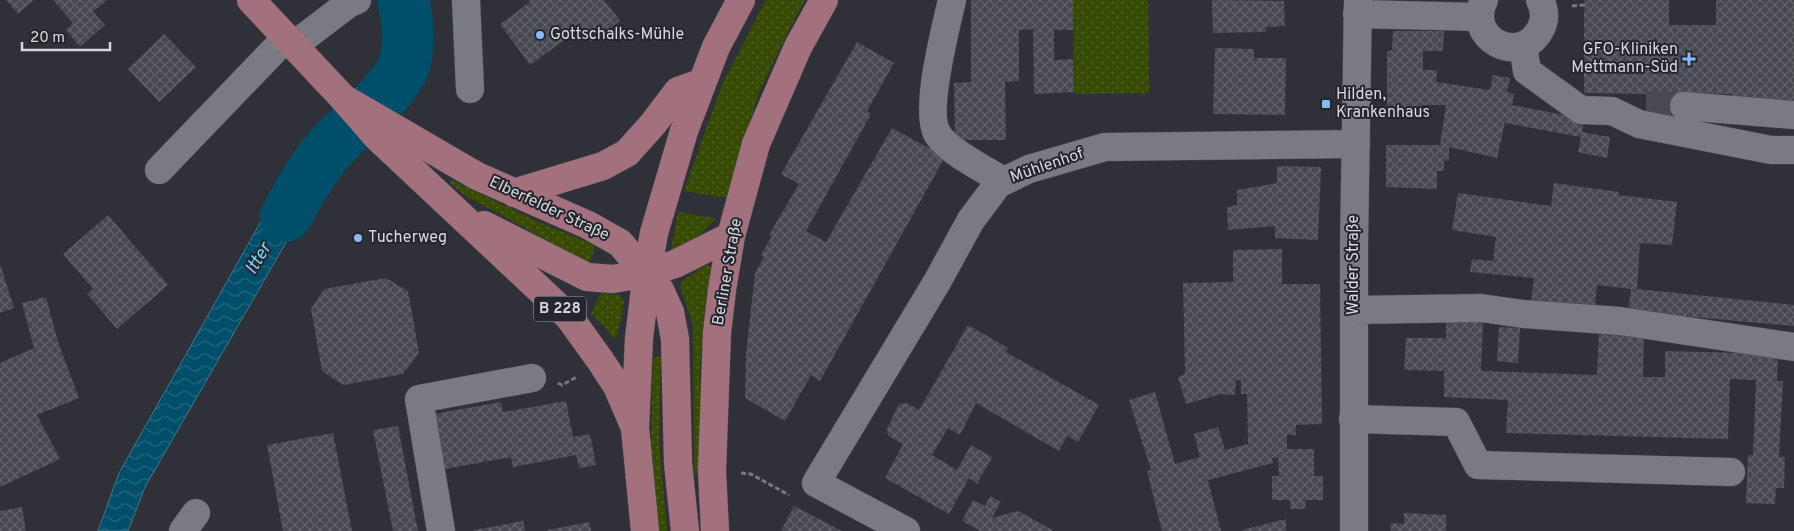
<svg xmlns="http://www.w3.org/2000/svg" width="1794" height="531" font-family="Overpass,sans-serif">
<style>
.grass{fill:url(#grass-dots)}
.water{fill:url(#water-waves);stroke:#40788c}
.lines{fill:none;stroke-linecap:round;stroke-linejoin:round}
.river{stroke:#004f6a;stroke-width:52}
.building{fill:url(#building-cross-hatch)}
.minor-tunnel{stroke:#494a51;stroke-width:28;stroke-dasharray:28 14;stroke-linecap:butt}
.minor-casing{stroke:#4d4e54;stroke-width:29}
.major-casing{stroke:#4d4e54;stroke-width:29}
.path{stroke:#78787e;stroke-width:3;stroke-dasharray:5 2.5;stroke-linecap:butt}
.minor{stroke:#797a82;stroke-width:28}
.major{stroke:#a3707d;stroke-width:28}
.poi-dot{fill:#83bcfb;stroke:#26272e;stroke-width:2}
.labels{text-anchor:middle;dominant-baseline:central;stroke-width:4;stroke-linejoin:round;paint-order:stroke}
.shield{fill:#26272e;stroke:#a2a2a8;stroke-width:1}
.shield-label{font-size:15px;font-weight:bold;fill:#d7d7dc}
.poi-label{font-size:16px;fill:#d7d7dc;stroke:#26272e;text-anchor:start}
.street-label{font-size:16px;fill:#d7d7dc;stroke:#26272e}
.water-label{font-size:18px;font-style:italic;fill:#79d3fc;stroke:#26272e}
</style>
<defs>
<pattern id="grass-dots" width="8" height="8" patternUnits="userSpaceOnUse" patternTransform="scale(1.25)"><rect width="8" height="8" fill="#374b04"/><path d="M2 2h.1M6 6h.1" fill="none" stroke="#536428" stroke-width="1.8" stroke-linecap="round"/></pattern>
<pattern id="water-waves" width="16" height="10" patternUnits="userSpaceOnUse" patternTransform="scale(1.25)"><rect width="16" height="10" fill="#004f6a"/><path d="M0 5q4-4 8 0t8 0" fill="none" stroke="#24687f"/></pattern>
<pattern id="building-cross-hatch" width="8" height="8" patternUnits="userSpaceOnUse" patternTransform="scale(1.25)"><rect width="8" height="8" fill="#484950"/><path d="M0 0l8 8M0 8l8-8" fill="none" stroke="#626269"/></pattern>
</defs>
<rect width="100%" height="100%" fill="#303138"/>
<path class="grass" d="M766 0H805L789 30 759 92 727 198 684 191 721 87Z
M1073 0H1148L1149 93 1074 94Z
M452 180 536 221 595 245 590 264 562 250 529 230 466 196 450 183Z
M678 212 716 218 695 240 677 254 671 250Z
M706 265 712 267 703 324 700 374 701 473 694 474 693 325 680 287 682 281Z
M601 293 620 295 624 302 617 336 614 338 605 327 591 314Z
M661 356 659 441 667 531H659L651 441 653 358Z"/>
<path class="water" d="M390 0H417L419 8 422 66 400 92 381 78 394 51V12Z
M308 138 333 161 145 487 128 531H98L119 473Z"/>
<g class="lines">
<path class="river" d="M286 216C298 195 310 172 325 154 346 128 393 95 404 65 410 48 408 17 403 0"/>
</g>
<path class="building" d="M6 0H34L18 14Z
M53 0H107L93 12 105 25 80 47 66 30 73 23Z
M529 0H604L620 21 591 42 581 28 530 65 500 24 530 2Z
M971 0H1073V30H1054V60L1073 59 1074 92 1034 94 1033 29 1019 30V81L1005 82 1006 140H955L954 83 971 82Z
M1212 0 1284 1 1285 26 1266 27V32L1213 33Z
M1584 0H1669V25H1716V0H1794V102L1732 103 1733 94 1684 93V117H1646V94L1584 93Z
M1393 31H1444L1443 51H1423V70H1437L1436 82 1490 90 1493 75 1510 78 1507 92 1514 94 1512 105 1584 119 1582 132 1610 137 1607 158 1578 152 1581 137 1505 123 1497 158 1449 147V161H1444V171H1437V189L1386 187V145H1440L1446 105H1422L1423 111 1387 110V52L1392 50Z
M164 34 196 67 159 102 128 69Z
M857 42 894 63 867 111 871 114 806 231 826 242 892 128 945 157 820 381 811 375 785 421 745 398 746 354 755 273 764 257 761 255 772 236 769 235 799 184 781 174Z
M1215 48 1254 49V58H1286L1285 115 1213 114Z
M1277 166 1321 167 1318 240 1275 238V226L1228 230 1227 207 1237 205V190L1277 183Z
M1554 183 1619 192 1618 195 1677 202 1672 245 1640 243 1637 289 1794 305V326L1628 311 1631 289 1597 285 1595 308 1531 301 1534 278 1470 272 1472 259 1493 261 1496 237 1452 230 1458 193 1551 206Z
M108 215 168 285 117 329 87 294 93 289 63 254Z
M1282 249V284H1320L1322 424 1296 425V435H1287V449H1314V476H1323V500H1306L1305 509H1290V500H1272V476H1279L1278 457 1272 458 1273 463 1208 480 1221 531H1162L1147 471 1151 470 1129 400 1155 392 1175 464 1200 457 1194 434 1218 427 1225 450 1248 444 1247 394H1241V380H1236L1235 395 1221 394 1186 404 1178 377 1185 374 1183 283 1233 282V250Z
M0 264 14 308 0 313Z
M386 278 408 291 419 353 403 374 343 385 322 371 311 309 324 289Z
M46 297 58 342 79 398 37 415 60 459 0 487V363L34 348 22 303Z
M1446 318 1483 319 1481 371 1597 375 1599 330 1644 331 1643 377H1665V351L1778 354 1777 381H1783L1779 457H1785L1784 488H1776L1775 504 1746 503 1748 455H1753L1756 380 1730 379 1728 439 1506 433 1508 400 1444 397V371L1404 370 1406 338H1446Z
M968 325 1008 348 1006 352 1099 405 1078 442 1067 436 1059 451 976 403 960 435 948 428 932 455 957 470 971 445 992 457 977 484 969 478 949 514 885 478 903 444 888 436 887 429 899 404 907 403 919 410Z
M1499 327 1520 328 1518 363 1497 361Z
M566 401 573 437 590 434 596 465 579 468 576 455 513 467 511 457 444 469 434 414 501 402 503 412Z
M398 426 418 531H393L373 430Z
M333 433 352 531H283L267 445Z
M990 496 1001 502 992 518 1018 511 1054 531H980L962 521 973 500 985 506Z
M794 506 823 521 842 531H781Z
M22 507 26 531H0V511Z
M1404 513 1446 515V531H1391L1390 523 1404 524Z
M1286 519V531H1242V530Z
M523 521 525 531H474V530Z
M590 522 591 531H547V530Z"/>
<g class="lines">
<path class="minor-tunnel" d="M1646 105 1684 106"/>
<g class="minor-casing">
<path id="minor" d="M466 0 470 89
M952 0C946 27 923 113 938 135 949 152 986 170 1003 181
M1484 0C1465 38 1519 67 1540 30 1546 20 1545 10 1540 0
M1357 14 1480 17
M293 46 348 4 357 0
M1523 46 1527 71 1581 110 1612 111 1639 124 1771 150H1794
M1684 106 1794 115
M159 170 286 38
M1354 310 1481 308 1523 314 1620 321 1794 347
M1353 419 1456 422 1478 465 1731 472
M183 531 196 513
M441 531 419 399 532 378
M906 531 816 483 937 282 971 220 998 184 1029 169 1105 147 1356 144
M1354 531V246L1358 0"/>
</g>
<g class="major-casing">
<path id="major" d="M251 0 343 98 377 137 569 317 600 360 617 386 635 428
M343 98 477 176 588 225 620 243 660 290 670 312 675 339 678 463 685 531
M514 193 603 166 627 153 653 124 678 91 701 83
M484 225 587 277 613 279 647 273 675 264 731 236
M645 531 635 428 639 338 647 273 654 233 684 131 716 47 741 0
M715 531 712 471 717 333 722 290 731 236 756 144 798 47 824 0"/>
</g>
<path class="path" d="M1572 6 1584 5
M558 383 562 385 577 377
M741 473 751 474 789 495"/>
<use href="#minor" class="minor"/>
<use href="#major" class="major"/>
</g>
<g class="poi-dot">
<circle cx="540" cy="35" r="5"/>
<path d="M1686.5 51.5h5v5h5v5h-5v5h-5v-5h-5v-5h5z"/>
<rect x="1321" y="99" width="10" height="10" rx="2.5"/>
<circle cx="358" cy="238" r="5"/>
</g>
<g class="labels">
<rect class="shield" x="534" y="296.5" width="52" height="25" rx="4"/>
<g class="shield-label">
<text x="560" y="309">B 228</text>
</g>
<g class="poi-label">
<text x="550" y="35">Gottschalks-Mühle</text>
<text x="1678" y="50" text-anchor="end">GFO-Kliniken<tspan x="1678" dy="18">Mettmann-Süd</tspan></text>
<text x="1336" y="95">Hilden,<tspan x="1336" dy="18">Krankenhaus</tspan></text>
<text x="368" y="238">Tucherweg</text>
</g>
<g class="street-label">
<text transform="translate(1047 166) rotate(-19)">Mühlenhof</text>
<text transform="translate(549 209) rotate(25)">Elberfelder Straße</text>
<text transform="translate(1354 265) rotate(-90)">Walder Straße</text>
<text transform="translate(728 272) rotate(-80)">Berliner Straße</text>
</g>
<g class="water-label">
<text transform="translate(259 259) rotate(-59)">Itter</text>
</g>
</g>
<path d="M22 42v8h88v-8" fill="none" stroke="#d7d7dc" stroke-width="2.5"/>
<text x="30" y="42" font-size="15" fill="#d7d7dc" stroke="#26272e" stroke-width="4" paint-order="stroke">20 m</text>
</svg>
